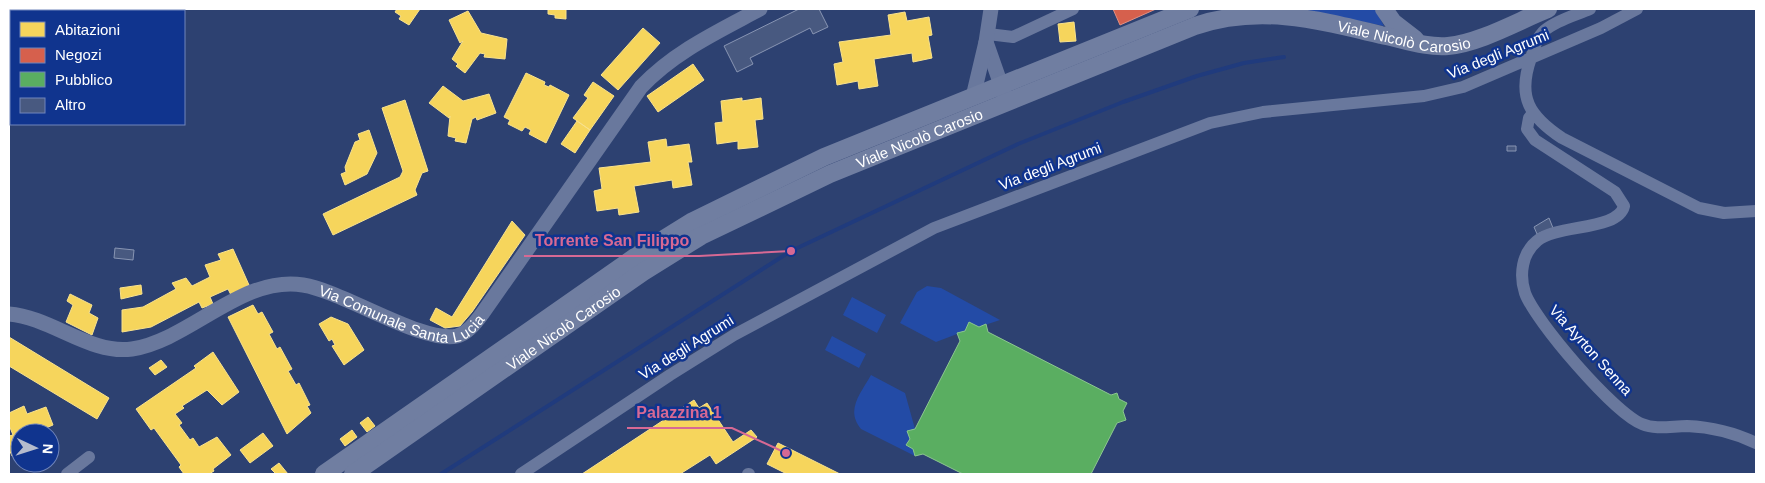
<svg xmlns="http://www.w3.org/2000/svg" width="1765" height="483" font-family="Arial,sans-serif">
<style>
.green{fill:#234ba6}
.homes{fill:#f6d55c;stroke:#f9e28d}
.shops{fill:#d6604d;stroke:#e29082}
.public{fill:#5aae61;stroke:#8cc690}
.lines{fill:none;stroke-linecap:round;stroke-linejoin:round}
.stream{stroke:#203b7d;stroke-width:4}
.building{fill:#485980;stroke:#8895b3}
.minor{stroke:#69789d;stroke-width:12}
.tertiary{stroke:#69789d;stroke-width:15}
.secondary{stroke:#707ea1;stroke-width:18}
.labels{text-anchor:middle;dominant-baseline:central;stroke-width:5;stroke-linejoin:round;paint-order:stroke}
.street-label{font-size:15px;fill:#fff;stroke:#10348e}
.leader{fill:none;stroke:#d76994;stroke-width:2}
.callout-dot{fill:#d76994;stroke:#10348e;stroke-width:2}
.callout-label{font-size:16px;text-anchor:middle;font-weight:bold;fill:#d76994;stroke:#10348e;stroke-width:5;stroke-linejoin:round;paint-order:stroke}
</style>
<rect width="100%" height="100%" fill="#2d4171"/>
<path class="green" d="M1299 9H1375L1384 26Z
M927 286 941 288 1000 320 979 327 969 322 965 331 936 342 900 323 917 292Z
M852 297 886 315 877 333 843 315Z
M832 336 866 354 859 368 825 350Z
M871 375 905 393 915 429 908 431 910 439 906 445 913 449 915 456 861 429C845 410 861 393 871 375Z"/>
<path class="homes" d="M397 9H420L409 25 399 19 401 16 395 12Z
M548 9H566V19L555 18V15L548 14Z
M468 11 481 33 507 39 505 59 484 57 485 54 480 53 465 73 456 66 458 64 452 59 463 41 460 43 449 20Z
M905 12 907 21 929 17 932 35 928 36 932 58 913 62 912 53 874 59 878 86 859 89 858 81 837 85 834 64 843 62 839 42 891 35 888 15Z
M1074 22 1076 41 1060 42 1058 24Z
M643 28 660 43 618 90 601 75Z
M693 64 704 80 658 112 647 96Z
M526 73 545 82 544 85 549 87 550 85 569 95 546 143 529 134 531 130 525 127 522 131 508 124 510 120 504 117Z
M593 82 614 96 590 130 573 118 588 98 584 95Z
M443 86 463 101 489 94 496 113 477 120 476 117 472 119 466 143 455 141 456 138 448 136 450 116 449 118 429 103Z
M742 98V101L761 98 763 119 755 120 758 147 738 149V141L717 144 715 123 723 122 721 101Z
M405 100 428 171 422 173 415 190 417 195 333 235 323 214 400 177 403 171 382 108Z
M577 121 590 130 575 153 561 144Z
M369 130 377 153 367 174 345 185 341 174 346 172 345 167 355 142 360 140 358 134Z
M666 139 667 147 689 144 692 162H688L692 185 673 188 672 180 634 186 639 212 619 215 618 208 597 211 594 191 602 189 599 168 651 162 648 142Z
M512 221 525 235 472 312 460 326 445 328 430 320 436 308 452 317Z
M233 249 249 285 231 295 228 289 210 297 213 304 202 308 199 302 151 327 122 332V310L143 307 176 289 172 283 186 278 192 286 210 277 205 265 221 260 218 254Z
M141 285 142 294 121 299 120 288Z
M70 294 92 305 89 313 98 318 92 335 66 322 73 305 67 301Z
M253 305 258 314 262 312 273 332 269 334 277 349 280 347 292 369 288 371 296 385 299 383 310 405 307 406 311 413 287 434 228 317Z
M331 317 348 324 364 350 344 365 332 346 335 345 332 339 329 341 319 324Z
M9 337 109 398 97 419 9 366Z
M213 352 239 392 222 405 207 390 182 406 184 408 175 414 182 423 179 425 190 440 193 438 199 447 217 437 231 455 213 469 214 471 209 474H184L179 467 181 465 154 428 151 430 136 409 196 368 194 366Z
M161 360 167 367 155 375 149 368Z
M694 400 699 408 707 403 733 442 751 430 757 437 716 464 710 455 680 474H582Z
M24 406 27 414 46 407 53 425 34 433H20V453L12 456 9 449V436L13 435 9 425V413Z
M368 417 375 426 367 432 360 423Z
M352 430 357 437 345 446 340 439Z
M263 433 273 446 250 463 240 450Z
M778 443 840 474H787L767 464Z
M279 463 288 474H276L271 469Z"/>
<path class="shops" d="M1113 9H1156L1120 25Z"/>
<path class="public" d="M969 322 979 327 986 324 988 332 1111 395 1117 393 1119 399 1127 403 1123 411 1126 420 1117 423 1091 474H963L923 454 915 456 913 449 906 445 910 439 907 431 915 429 960 341 957 333 965 331Z"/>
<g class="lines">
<path class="stream" d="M441 474 791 251 1018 144 1123 102 1197 76 1244 63 1284 57"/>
</g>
<path class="building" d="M799 9H819L828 27 813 34 810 28 750 58 753 64 737 72 724 46Z
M1507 146H1516V151H1507Z
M1549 218 1553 228 1537 234 1534 227Z
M115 248 134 250 133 260 114 258Z"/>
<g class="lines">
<path class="minor" d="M1590 9C1576 15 1557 20 1545 30 1537 37 1534 48 1531 58 1517 97 1529 116 1562 138L1699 208 1724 213 1756 211
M988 34 1013 37 1073 9
M1533 113 1529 118 1527 129 1535 140 1615 192 1624 206C1618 231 1557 224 1537 241 1522 253 1519 275 1525 293 1535 321 1614 413 1642 424 1656 430 1672 426 1687 426 1711 427 1735 433 1756 443
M67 474 89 457
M521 474 670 375 734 335 934 228 1210 123 1263 112 1424 96 1463 87 1601 28 1637 9
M748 474H749"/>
<g class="tertiary">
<path d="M986 42 1007 102"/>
<path d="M973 97 986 42 991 9"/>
<path id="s1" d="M9 314C51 317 90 355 132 349 190 340 242 275 303 285 343 291 423 344 457 336 468 333 475 323 482 314L641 87C674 52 717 32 760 9"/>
</g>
<g class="secondary">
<path d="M1384 9 1393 22 1415 39"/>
<path d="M324 474 635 257 693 221 824 157 1190 9"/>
<path id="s2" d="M353 474 643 272 701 236 830 174 1195 26C1259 4 1319 20 1381 35 1402 39 1427 48 1448 46 1480 43 1518 21 1548 9"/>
</g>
</g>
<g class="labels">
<g class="street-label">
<text stroke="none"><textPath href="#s2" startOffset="1171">Viale Nicolò Carosio</textPath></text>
<text transform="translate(1498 54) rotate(-22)">Via degli Agrumi</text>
<text stroke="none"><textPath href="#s2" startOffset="661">Viale Nicolò Carosio</textPath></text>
<text transform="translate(1050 166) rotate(-21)">Via degli Agrumi</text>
<text stroke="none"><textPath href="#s1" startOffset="421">Via Comunale Santa Lucia</textPath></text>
<text stroke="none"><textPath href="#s2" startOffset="256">Viale Nicolò Carosio</textPath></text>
<text transform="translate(686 347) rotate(-32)">Via degli Agrumi</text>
<text transform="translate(1591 350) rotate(48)">Via Ayrton Senna</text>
</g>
</g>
<path class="leader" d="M791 251L699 256H524M786 453L732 428H627"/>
<g class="callout-dot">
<circle cx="791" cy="251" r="5"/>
<circle cx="786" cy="453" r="5"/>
</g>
<g class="callout-label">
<text x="612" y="246">Torrente San Filippo</text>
<text x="679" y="418">Palazzina 1</text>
</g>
<rect width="1765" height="483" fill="none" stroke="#ffffff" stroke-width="20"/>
<rect x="10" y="10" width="175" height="115" fill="#10348e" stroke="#7085bb"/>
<rect x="20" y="22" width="25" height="15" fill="#f6d55c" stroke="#7085bb"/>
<text x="55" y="35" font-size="15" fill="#ffffff">Abitazioni</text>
<rect x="20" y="48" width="25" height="15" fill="#d6604d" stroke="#7085bb"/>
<text x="55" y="60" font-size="15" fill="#ffffff">Negozi</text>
<rect x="20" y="72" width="25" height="15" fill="#5aae61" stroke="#7085bb"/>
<text x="55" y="85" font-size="15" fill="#ffffff">Pubblico</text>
<rect x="20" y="98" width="25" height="15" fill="#485980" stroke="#7085bb"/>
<text x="55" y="110" font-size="15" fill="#ffffff">Altro</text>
<g transform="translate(35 448) rotate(94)"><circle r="24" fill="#10348e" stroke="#7085bb"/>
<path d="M0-4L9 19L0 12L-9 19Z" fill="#b6bccd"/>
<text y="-8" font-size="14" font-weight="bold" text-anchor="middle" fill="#ffffff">N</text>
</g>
</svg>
